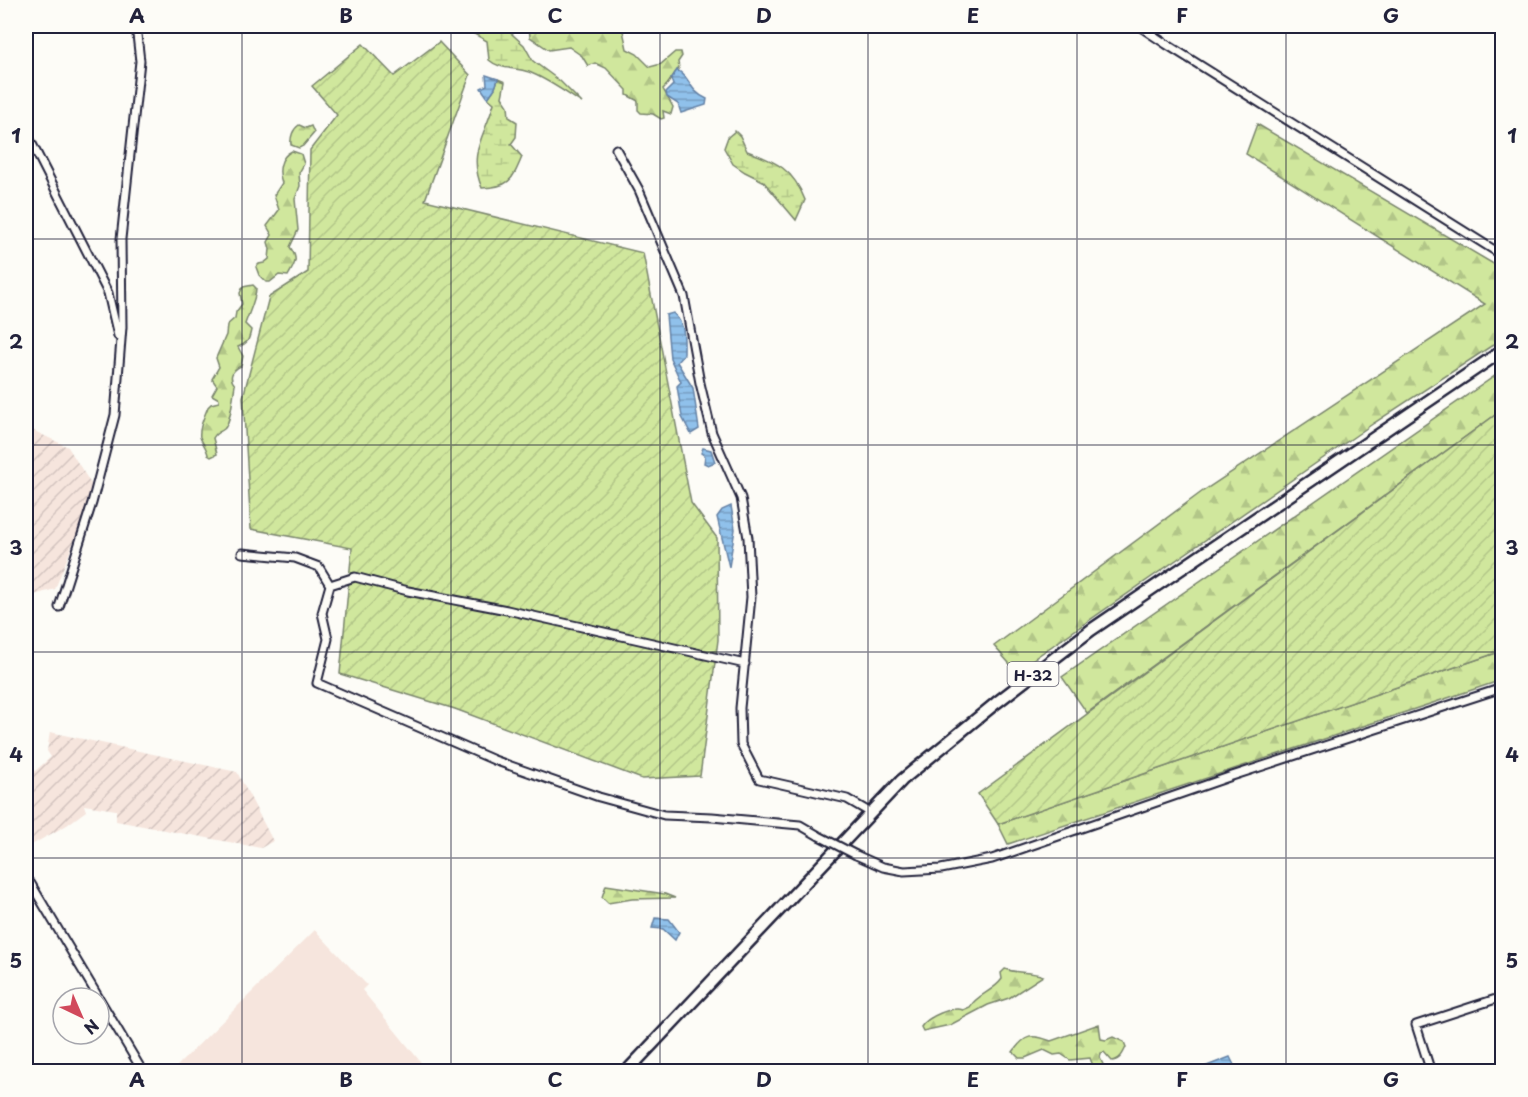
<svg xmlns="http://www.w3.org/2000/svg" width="1528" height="1097" font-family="'Playpen Sans',sans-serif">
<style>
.built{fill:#f6e5dd}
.industrial{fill:url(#industrial-furrows)}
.forest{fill:url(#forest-firs);stroke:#79846c;stroke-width:1.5}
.wetland{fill:url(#wetland-marsh);stroke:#79846c;stroke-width:1.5}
.garden{fill:url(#garden-furrows);stroke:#79846c;stroke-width:1.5}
.water{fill:url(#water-rules);stroke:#6481a5;stroke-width:1.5}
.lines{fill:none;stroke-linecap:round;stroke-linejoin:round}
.street-casing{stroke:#22223b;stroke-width:11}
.primary-casing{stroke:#22223b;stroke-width:15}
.street{stroke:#fdfcf7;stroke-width:7}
.primary{stroke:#fdfcf7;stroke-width:10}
.street-bridge-casing{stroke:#22223b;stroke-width:11;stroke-linecap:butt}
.street-bridge{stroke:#fdfcf7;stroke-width:7}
.grid{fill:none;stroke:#22223b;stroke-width:1.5;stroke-opacity:0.55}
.labels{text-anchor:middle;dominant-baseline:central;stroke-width:5;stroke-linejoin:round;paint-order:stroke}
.shield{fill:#fdfcf7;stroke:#646373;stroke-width:1.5}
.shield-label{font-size:15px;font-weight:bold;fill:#22223b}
.neatline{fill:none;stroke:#22223b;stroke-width:2}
.grid-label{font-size:20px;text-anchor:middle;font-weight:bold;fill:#22223b}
</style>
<defs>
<pattern id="industrial-furrows" width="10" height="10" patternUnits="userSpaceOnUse" patternTransform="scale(1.5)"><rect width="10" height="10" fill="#f6e5dd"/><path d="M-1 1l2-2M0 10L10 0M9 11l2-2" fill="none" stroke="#d3c4bf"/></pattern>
<pattern id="forest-firs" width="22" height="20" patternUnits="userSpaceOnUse" patternTransform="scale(1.5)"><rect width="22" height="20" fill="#d0e79d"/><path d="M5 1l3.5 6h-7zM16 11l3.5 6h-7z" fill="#b2c688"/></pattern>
<pattern id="wetland-marsh" width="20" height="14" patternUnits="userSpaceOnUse" patternTransform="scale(1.5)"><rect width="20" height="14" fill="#d0e79d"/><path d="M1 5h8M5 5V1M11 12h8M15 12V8" fill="none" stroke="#b2c688"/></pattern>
<pattern id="garden-furrows" width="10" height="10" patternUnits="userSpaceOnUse" patternTransform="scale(1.5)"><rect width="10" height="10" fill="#d0e79d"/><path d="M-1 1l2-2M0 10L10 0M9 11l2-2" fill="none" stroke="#b2c688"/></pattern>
<pattern id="water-rules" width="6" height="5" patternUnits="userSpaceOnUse" patternTransform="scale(1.5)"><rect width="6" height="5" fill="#90c1eb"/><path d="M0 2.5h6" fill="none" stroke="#759cc0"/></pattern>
</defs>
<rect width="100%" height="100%" fill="#fdfcf7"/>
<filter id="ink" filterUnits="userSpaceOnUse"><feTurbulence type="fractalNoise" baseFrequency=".0167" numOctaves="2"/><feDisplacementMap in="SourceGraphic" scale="12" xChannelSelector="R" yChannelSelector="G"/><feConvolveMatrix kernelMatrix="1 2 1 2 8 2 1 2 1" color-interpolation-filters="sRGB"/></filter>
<g filter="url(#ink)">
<path class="built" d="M315 930 367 985 362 990 428 1071H172Z"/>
<path class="industrial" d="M26 427 68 447 91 484 90 501 55 589 34 595 26 593Z
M50 732 237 772 273 841 261 848 116 821V810L84 805 86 811 67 825 26 848V760L35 771 51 757 47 751Z"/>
<path class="forest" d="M527 26H622L627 49 637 54 650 67 661 64 675 52H681L682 56 678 62 679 68C672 75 671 82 663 89L673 107 671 114 663 111 664 118 661 119 653 114 641 113 638 110V101L627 95V90L606 68 595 63 588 66 582 56 569 47 549 50 530 37 529 26Z
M1257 124 1502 269V339L1374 423 1016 671 994 646 1203 491 1485 304 1246 154Z
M299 125 306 128 311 126 314 133 303 146 299 148 291 145C290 137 293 129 299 125Z
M292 151 301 154 304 164 299 173 300 186 295 199 298 230 290 247C299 260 295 263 288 276L279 275 270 282H266L259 275 256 267 259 264 264 263 269 259 270 249 268 242 272 235 267 226 279 210 274 195 282 183C278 172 279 157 292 151Z
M253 285 256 288C256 299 249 312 245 324L251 330C249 340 248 343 238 347L243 356 241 366C232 370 228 377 235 385 233 395 231 423 224 429 219 433 216 432 213 438L217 454 211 457 208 455C207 448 202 443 200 437 198 428 205 415 208 407L211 404 219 402V399L212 395 217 386 212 379 219 367 216 358 226 335 227 325 235 318 236 312 242 304 240 293 243 287Z
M1502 371V410L1087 713 1062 677Z
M1502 651V680L1008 844 998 824Z
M606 885 665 894 675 898 632 899 608 903 602 897Z
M1005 969C1018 974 1030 971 1043 976L1009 998 988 1005 950 1025 923 1031 921 1027C927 1017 952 1006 963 1010L970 1007C977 994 993 992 1002 979L1001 973Z
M1099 1024 1101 1039 1106 1040 1113 1037 1124 1042 1126 1047C1123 1054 1120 1060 1112 1061L1104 1052 1101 1053 1100 1058 1106 1071H1095L1090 1058 1070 1060 1061 1054 1054 1055 1044 1050 1025 1058H1019L1013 1052C1025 1034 1032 1034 1051 1041Z"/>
<path class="wetland" d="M460 26H503L524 45 533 61 560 81 582 103C565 92 547 79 529 72 515 67 500 70 489 60L487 41Z
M498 79 505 82 502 97 508 106 509 117 517 122 516 137 511 144 522 157C512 181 509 187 482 188 467 152 485 137 494 103L488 98 495 88Z
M735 131 740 136 747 151C777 162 793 169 805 200L796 220 763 181 745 172 733 164 724 148 728 137Z"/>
<path class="garden" d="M439 42 470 75 425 200 643 253 691 503 717 538 718 640 700 776 642 779 455 709 340 674 352 548 251 529 243 397 269 297 308 272 310 150 337 115 312 86 363 44 394 76Z
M1502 410V651L998 824 978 794Z"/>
<path class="water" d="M677 70C692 78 687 90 707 99L706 105 681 113 678 104 667 97 666 92 673 85 671 79Z
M486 75 498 79 495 88 488 98 481 88 487 85Z
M673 313C686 325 684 336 684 354L677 362 693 388 699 429 691 434 682 417 677 386 681 382 670 358 666 315Z
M703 448 711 450 715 462 708 465 704 463 705 456 701 453Z
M731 506 735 529 729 567 717 517 722 510Z
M655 918 669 919 679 932 675 940 663 929 652 928Z
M1230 1057 1237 1071H1194Z"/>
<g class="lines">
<g class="street-casing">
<path id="street" d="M1139 26 1166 44 1502 255
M26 132 108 293 118 336
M616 149 639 190 684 296 700 383 712 433 741 498 748 538 751 597 740 708 741 744 759 779 847 799 871 813
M242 553 295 558 319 567 330 585 322 613 328 639 317 683 494 760 599 797 664 815 712 817 800 825 819 836
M330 585 355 577 408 591 507 610 745 664
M59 607 92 503 115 415 122 327 121 239 140 61 136 26
M856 855 883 867 904 871 941 869 992 859 1229 777 1502 688
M26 879 31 884 143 1072
M1431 1072 1416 1025 1502 997"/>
</g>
<g class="primary-casing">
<path id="primary" d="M626 1072 902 780 996 703 1091 630 1502 351"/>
</g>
<use href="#street" class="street"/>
<use href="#primary" class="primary"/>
<g class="street-bridge-casing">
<path id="street-bridge" d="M819 836 856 855"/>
</g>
<use href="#street-bridge" class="street-bridge"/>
</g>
</g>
<path class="grid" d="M242 26V1072M451 26V1072M660 26V1072M868 26V1072M1077 26V1072M1286 26V1072M26 239H1502M26 445H1502M26 652H1502M26 858H1502"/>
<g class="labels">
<rect class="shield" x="1007.5" y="662" width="51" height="24" rx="4.5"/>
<g class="shield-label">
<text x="1033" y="674">Н-32</text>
</g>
</g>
<rect width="1528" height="1097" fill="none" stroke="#fdfcf7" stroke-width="66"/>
<g transform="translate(81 1016) rotate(136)"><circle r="28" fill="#fdfcf7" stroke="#a5a5ac" stroke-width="1.5"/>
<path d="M0-4.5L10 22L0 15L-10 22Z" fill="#d1495b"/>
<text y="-9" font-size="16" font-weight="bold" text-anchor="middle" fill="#22223b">N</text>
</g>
<rect x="33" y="33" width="1462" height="1031" class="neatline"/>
<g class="grid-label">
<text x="137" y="23">A</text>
<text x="346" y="23">B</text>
<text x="555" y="23">C</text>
<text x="764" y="23">D</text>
<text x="973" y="23">E</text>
<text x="1182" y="23">F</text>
<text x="1391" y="23">G</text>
<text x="16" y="143">1</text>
<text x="1512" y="143">1</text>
<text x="16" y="349">2</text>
<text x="1512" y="349">2</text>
<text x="16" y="555">3</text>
<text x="1512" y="555">3</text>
<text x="16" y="762">4</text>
<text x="1512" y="762">4</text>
<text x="16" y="968">5</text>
<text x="1512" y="968">5</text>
<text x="137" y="1087">A</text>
<text x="346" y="1087">B</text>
<text x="555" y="1087">C</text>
<text x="764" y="1087">D</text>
<text x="973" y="1087">E</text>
<text x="1182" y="1087">F</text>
<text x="1391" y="1087">G</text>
</g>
</svg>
